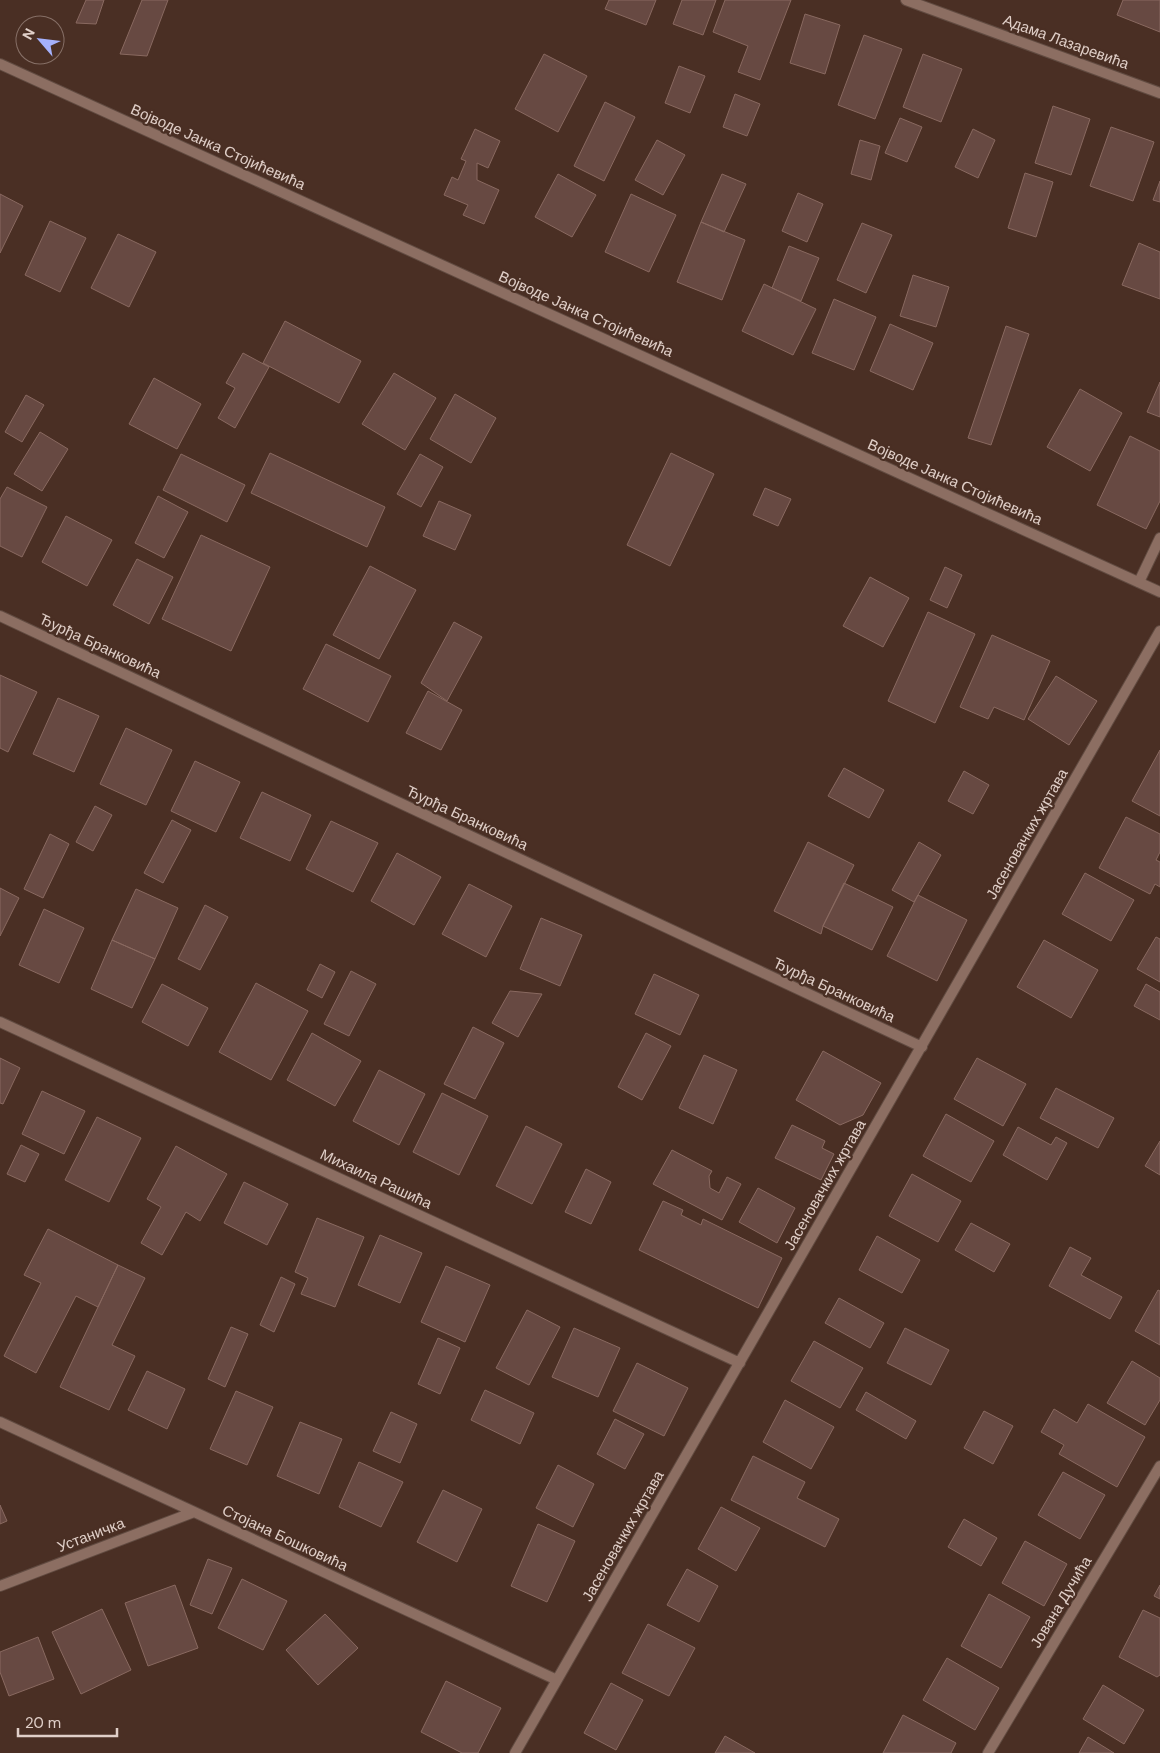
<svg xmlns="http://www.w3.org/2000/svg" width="1160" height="1753" font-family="'DM Sans',sans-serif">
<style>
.building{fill:#674942;stroke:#896960}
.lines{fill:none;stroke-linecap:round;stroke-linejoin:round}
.minor-casing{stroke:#614b41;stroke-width:12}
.tertiary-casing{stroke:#614b41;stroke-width:12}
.minor{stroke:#8c6e62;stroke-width:10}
.tertiary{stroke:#8c6e62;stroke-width:10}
.labels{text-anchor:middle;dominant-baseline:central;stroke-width:4.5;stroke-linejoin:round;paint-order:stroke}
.street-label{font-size:15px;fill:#e0cfc8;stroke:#4a2f24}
</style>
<rect width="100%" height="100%" fill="#4a2f24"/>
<path class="building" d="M86 0H104L96 24 76 23Z
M142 0H168L147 56 120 54Z
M609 0H656L646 25 605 9Z
M682 0H716L703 35 673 24Z
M725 0H791L760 80 738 72 748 46 713 32Z
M1123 0H1160V32L1117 15Z
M805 14 840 25 825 74 790 63Z
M864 35 902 49 875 119 838 105Z
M544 54 587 76 558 132 515 109Z
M923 54 962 69 941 122 903 107Z
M679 66 705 76 690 113 665 103Z
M735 94 760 104 747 136 723 127Z
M605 102 635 117 604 181 574 166Z
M1053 106 1090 119 1071 175 1035 163Z
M900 118 922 127 907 162 885 153Z
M1111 127 1154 142 1133 201 1090 186Z
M475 129 500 141 488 168 477 163V180L499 190 484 224 463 215 468 205 444 195 452 177 458 180 466 161 461 159Z
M973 129 995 140 978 178 955 167Z
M657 140 685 155 663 195 635 180Z
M860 140 880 146 871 180 851 174Z
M1025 173 1053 182 1036 237 1008 228Z
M558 174 596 195 572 237 535 217Z
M722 174 746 184 724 232 701 222Z
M1160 181V202L1153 200Z
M798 193 823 204 807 242 782 231Z
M0 194 23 206 0 253Z
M631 194 676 215 649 272 605 252Z
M50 221 86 238 60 292 25 275Z
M701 222 745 240 722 300 677 282Z
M862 223 892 235 866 293 837 280Z
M118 234 156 252 129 307 91 288Z
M1139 243 1160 252V299L1122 285Z
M789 246 819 258 801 301 772 288Z
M913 275 949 287 936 327 900 316Z
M764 284 816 309 793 355 742 331Z
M834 299 876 317 854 370 812 353Z
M285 321 361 361 339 403 263 363Z
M890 324 933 343 913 390 870 371Z
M1006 326 1029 334 991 445 968 438Z
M243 353 269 367 235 428 218 418 235 388 226 383Z
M394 373 436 398 405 450 362 424Z
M154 378 201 404 177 449 129 424Z
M1160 382V417L1147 412Z
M1080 389 1122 413 1090 471 1047 447Z
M455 394 496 418 471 463 430 439Z
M26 395 44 405 22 442 5 432Z
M40 432 68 449 42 491 14 474Z
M1130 436 1160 451V501L1146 529 1097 505Z
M270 453 385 507 367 547 251 493Z
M671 453 714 474 670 566 627 545Z
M181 454 245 485 227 522 163 490Z
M420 454 443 467 421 507 397 494Z
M7 487 47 507 22 557 0 546V499Z
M765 488 791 499 778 526 753 515Z
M158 496 188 512 164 558 135 543Z
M439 501 471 515 455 550 423 536Z
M66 516 112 540 87 586 42 562Z
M201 535 270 567 231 651 162 619Z
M137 559 173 577 149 624 113 605Z
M370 566 416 590 379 659 333 635Z
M945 567 962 575 947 608 930 600Z
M870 577 909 598 883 647 843 626Z
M928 612 975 634 935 723 888 701Z
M454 622 482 637 447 701 421 683Z
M992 635 1050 661 1024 720 994 707 988 719 960 707Z
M326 644 391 676 368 722 303 689Z
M0 675 37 692 8 752 0 748Z
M1056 676 1097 701 1069 745 1028 719Z
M428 691 462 710 441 750 406 733Z
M58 698 99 716 74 772 33 754Z
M126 728 172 750 146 805 100 784Z
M1160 750V816L1132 801Z
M195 761 240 782 216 832 171 811Z
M844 768 884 790 869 818 828 796Z
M964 771 989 785 973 814 948 801Z
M262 792 311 815 290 861 240 838Z
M95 806 112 815 93 851 76 842Z
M1126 817 1160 834V852L1156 860 1160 862V887L1155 884 1150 894 1099 868Z
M172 820 191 830 163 883 144 873Z
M331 821 378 843 353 892 306 869Z
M50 834 69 844 43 898 24 889Z
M808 842 854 865 823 926 821 934 774 911Z
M919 842 941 855 914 902 892 890Z
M397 853 441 877 414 925 371 901Z
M1085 873 1134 900 1111 941 1062 914Z
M844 883 893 907 872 950 823 926Z
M469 884 512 906 486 957 442 934Z
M0 888 19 898 0 936Z
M136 889 178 908 155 959 112 940Z
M918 895 967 920 937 981 887 956Z
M205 905 228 917 200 970 178 959Z
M44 909 84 928 59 983 19 965Z
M541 918 582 935 560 986 520 969Z
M1156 937 1160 939V982L1137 969Z
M112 940 155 959 132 1008 91 989Z
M1044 940 1098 970 1071 1018 1017 987Z
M320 964 335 972 322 998 307 990Z
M351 971 376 984 349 1036 324 1024Z
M654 974 699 995 680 1035 635 1014Z
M256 983 308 1011 271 1080 219 1052Z
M162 984 208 1008 188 1046 142 1022Z
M1146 984 1160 992V1020L1134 1006Z
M510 991 542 994 518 1037 492 1023Z
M473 1027 504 1043 475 1099 444 1084Z
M312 1033 361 1061 335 1106 287 1080Z
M646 1033 671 1046 642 1100 618 1087Z
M823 1051 881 1083 863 1115 840 1125 796 1100Z
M704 1055 737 1070 713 1124 679 1108Z
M0 1058 20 1068 3 1104 0 1103Z
M977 1058 1026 1084 1003 1126 954 1099Z
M379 1070 425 1094 399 1145 353 1121Z
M1056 1088 1114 1118 1098 1148 1040 1118Z
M42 1091 85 1111 64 1154 22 1134Z
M442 1093 488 1116 459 1175 413 1152Z
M946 1114 994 1141 971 1182 923 1156Z
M97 1117 141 1138 109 1202 65 1180Z
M792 1125 825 1141 822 1148 834 1154 821 1180 775 1158Z
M526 1126 562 1144 532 1204 496 1186Z
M1018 1127 1051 1145 1056 1137 1067 1143 1047 1180 1003 1155Z
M1160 1141V1175L1145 1166Z
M21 1145 39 1154 25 1182 7 1174Z
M176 1146 227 1174 200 1221 186 1212 162 1255 141 1243 161 1207 147 1199Z
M672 1150 712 1171 709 1176 710 1188 719 1193 727 1177 741 1184 722 1220 653 1184Z
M586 1169 611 1182 591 1224 565 1212Z
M912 1174 961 1201 938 1242 889 1216Z
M244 1182 288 1204 267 1245 224 1223Z
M758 1188 795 1208 777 1243 739 1222Z
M663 1201 683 1210 681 1215 701 1225 703 1219 782 1258 758 1308 639 1250Z
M317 1218 364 1237 335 1307 301 1294 308 1278 295 1272Z
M971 1223 1010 1244 994 1272 955 1250Z
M48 1229 118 1265 98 1307 76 1296 36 1373 4 1356 41 1283 24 1275Z
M380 1235 422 1253 400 1303 358 1285Z
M877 1236 920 1260 902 1293 859 1270Z
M1070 1247 1091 1258 1081 1275 1122 1297 1110 1319 1049 1286Z
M118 1265 145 1278 112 1345 135 1356 109 1410 60 1387Z
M446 1266 490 1285 465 1342 421 1322Z
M281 1277 295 1284 274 1332 260 1325Z
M1158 1290 1160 1291V1345L1135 1331Z
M839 1298 884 1323 870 1348 825 1323Z
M527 1310 560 1327 529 1385 496 1368Z
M231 1327 248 1334 225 1387 208 1379Z
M574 1328 620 1348 598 1397 552 1377Z
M905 1328 949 1350 931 1385 887 1363Z
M438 1338 460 1348 440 1394 418 1384Z
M814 1341 863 1368 840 1408 791 1381Z
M1132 1361 1160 1378V1400L1145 1425 1107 1403Z
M637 1363 688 1388 664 1436 613 1411Z
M147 1371 185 1389 167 1429 128 1410Z
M485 1390 534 1413 520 1444 471 1420Z
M236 1391 273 1407 247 1465 210 1449Z
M866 1392 916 1421 906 1439 856 1410Z
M785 1400 834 1427 811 1469 763 1442Z
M1088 1404 1145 1437 1117 1487 1059 1454 1064 1445 1041 1432 1054 1409 1077 1423Z
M984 1411 1013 1426 993 1464 964 1448Z
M391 1412 417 1424 400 1463 373 1451Z
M615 1419 644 1434 625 1469 597 1454Z
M300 1422 342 1439 319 1494 277 1476Z
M753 1456 805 1482 797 1498 839 1519 825 1547 731 1500Z
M359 1462 403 1482 381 1527 339 1507Z
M558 1465 594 1484 573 1527 536 1508Z
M1063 1472 1105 1495 1080 1539 1038 1515Z
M443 1490 482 1509 457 1562 417 1542Z
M0 1505 7 1521 0 1524Z
M721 1507 760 1528 736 1571 698 1549Z
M964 1519 997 1538 981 1566 948 1547Z
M538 1524 575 1541 547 1602 511 1586Z
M1025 1541 1067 1564 1044 1606 1002 1583Z
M208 1559 232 1568 212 1614 190 1605Z
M687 1569 718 1586 699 1622 667 1605Z
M242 1579 287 1601 263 1650 218 1628Z
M175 1585 198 1648 148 1666 125 1603Z
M1160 1585V1599L1154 1596Z
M989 1594 1030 1617 1001 1668 961 1646Z
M102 1609 131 1670 81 1694 52 1632Z
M1143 1610 1160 1618V1675L1157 1677 1119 1657Z
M325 1614 358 1648 318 1685 286 1650Z
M648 1624 695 1648 669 1696 622 1673Z
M38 1637 54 1679 9 1696 0 1672V1652Z
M947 1658 999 1688 975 1730 923 1700Z
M446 1681 501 1708 478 1753H462L421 1732Z
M611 1683 643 1700 616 1750 584 1733Z
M1103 1685 1144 1710 1124 1744 1083 1719Z
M903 1715 956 1743 951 1753H883Z
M725 1736 755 1753H715Z
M1088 1737 1114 1753H1079Z"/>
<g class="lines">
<g class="minor-casing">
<path id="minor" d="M906 0 1160 93
M1139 582 1160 538
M0 616 922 1047
M0 1022 740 1363
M0 1422 557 1680
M0 1586 194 1512
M515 1753 1160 631
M988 1753 1160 1466"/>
</g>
<g class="tertiary-casing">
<path id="tertiary" d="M0 64 1160 592"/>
</g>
<use href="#minor" class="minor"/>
<use href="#tertiary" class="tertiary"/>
</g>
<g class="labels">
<g class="street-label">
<text transform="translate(1066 42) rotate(20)">Адама Лазаревића</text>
<text transform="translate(218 147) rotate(24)">Војводе Јанка Стојићевића</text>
<text transform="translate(586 314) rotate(24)">Војводе Јанка Стојићевића</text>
<text transform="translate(955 482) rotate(24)">Војводе Јанка Стојићевића</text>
<text transform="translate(100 646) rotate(25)">Ђурђа Бранковића</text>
<text transform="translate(467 818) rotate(25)">Ђурђа Бранковића</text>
<text transform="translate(1027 834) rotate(-60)">Јасеновачких жртава</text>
<text transform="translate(834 990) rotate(25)">Ђурђа Бранковића</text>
<text transform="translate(376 1179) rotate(25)">Михаила Рашића</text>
<text transform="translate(825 1185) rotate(-60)">Јасеновачких жртава</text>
<text transform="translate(91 1535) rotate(-21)">Устаничка</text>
<text transform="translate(623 1536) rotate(-60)">Јасеновачких жртава</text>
<text transform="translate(285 1538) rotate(25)">Стојана Бошковића</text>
<text transform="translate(1061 1602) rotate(-59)">Јована Дучића</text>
</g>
</g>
<g transform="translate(40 40) rotate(298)"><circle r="24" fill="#4a2f24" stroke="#866f66"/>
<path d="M0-4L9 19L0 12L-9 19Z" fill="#a5b1fc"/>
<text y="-8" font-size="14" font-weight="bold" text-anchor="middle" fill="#e0cfc8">N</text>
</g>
<path d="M18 1728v8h99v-8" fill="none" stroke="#e0cfc8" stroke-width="2.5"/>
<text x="25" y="1728" font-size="15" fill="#e0cfc8" stroke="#4a2f24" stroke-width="4" paint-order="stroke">20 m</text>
</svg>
